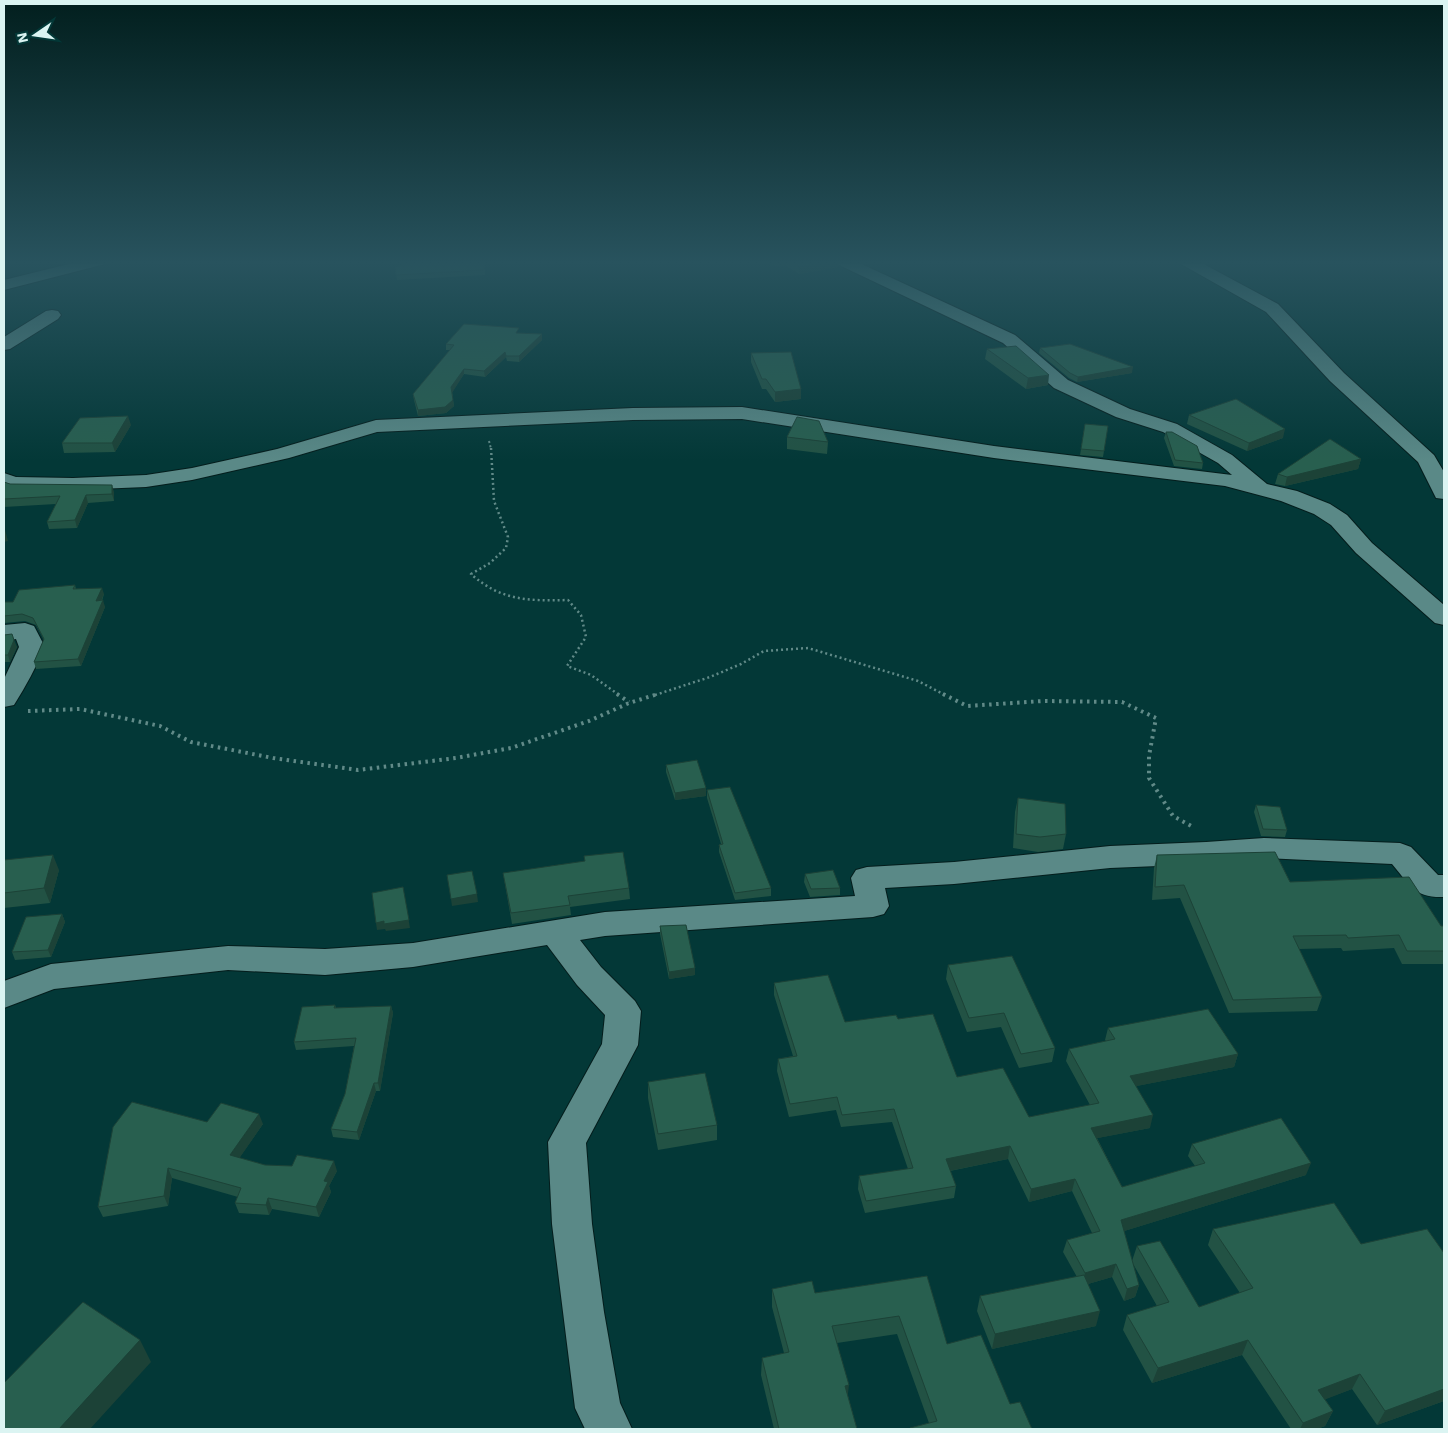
<svg xmlns="http://www.w3.org/2000/svg" width="1448" height="1433" font-family="'Work Sans',sans-serif">
<style>
.lines{fill:none;stroke-linecap:round;stroke-linejoin:round}
.minor-casing{stroke:#041d1c;stroke-width:2}
.path-far2{stroke:#618a88;stroke-width:2;stroke-dasharray:2 2.5;stroke-linecap:butt}
.path-far1{stroke:#618a88;stroke-width:2.5;stroke-dasharray:2 3;stroke-linecap:butt}
.path{stroke:#618a88;stroke-width:4;stroke-dasharray:2.5 4.5;stroke-linecap:butt}
.minor{fill:#5a8987;fill-rule:evenodd}
.wall{fill:#225244}
.shaded-wall{fill:#1c4237}
.building{fill:#285f4f;stroke:#1c4237}
</style>
<rect width="100%" height="100%" fill="#033837"/>
<g class="lines">
<g class="minor-casing">
<path id="minor" d="M81 261H107L105 264 4 290V280Z
M835 261H855L1015 335 1068 380 1130 409 1177 424 1232 455 1267 484 1297 491 1330 504 1347 515 1372 543 1444 605V625L1435 623 1356 553 1331 525 1314 514 1281 501 1225 486 994 458 742 419 633 420 377 432 289 458 192 480 146 487 73 490 12 489 4 487V473L16 477 73 478 146 475 192 468 277 449 376 420 633 408 742 407 994 446 1232 475 1218 463 1163 432 1116 417 1054 388 1003 343 837 264Z
M1179 261H1198L1278 304 1344 373 1434 455 1444 472V499L1436 498 1418 462 1330 381 1266 312 1181 264Z
M52 310 58 311 61 315 58 319 10 349 4 350V337L46 311Z
M25 623 34 626 45 647C36 667 26 686 14 705L4 707V679L19 647 16 639 4 641V625Z
M1264 838 1400 843 1411 847 1438 875H1444V897C1414 898 1410 885 1392 864L1264 858 1206 864 1110 868 954 884 885 888 889 906 884 914 873 917 605 936 580 940 601 967 635 1001 641 1011 638 1045 586 1143 592 1224 604 1312 620 1403 632 1429H585L575 1408 552 1224 548 1142 602 1044 605 1015 577 985 547 945 413 967 325 975 228 970 54 989 4 1008V981L51 964 228 946 325 949 413 943 605 912 855 896 851 878 856 870 867 867 954 862 1110 846 1206 842Z"/>
</g>
<path class="path-far2" d="M489 441 491 449"/>
<path class="path-far1" d="M491 448 494 501 508 537 506 548 490 563 471 574C501 601 529 601 568 600L581 615 586 637 567 666 591 675 619 695
M655 695 710 677 741 664 764 651 808 648 918 681 945 695"/>
<path class="path" d="M617 694 629 702
M943 694 967 706 1043 701 1122 702 1156 718 1149 756V778L1173 816 1193 827
M28 711 80 709 160 726 191 742 273 758 358 770 456 758 511 748 589 721 629 703 658 694"/>
<use href="#minor" class="minor"/>
</g>
<path class="wall" d="M485 261V275L397 280 395 267Z
M757 261H839V267L799 274 785 265 779 267Z
M519 333 542 340 519 362 507 361 506 357 485 377 464 374 452 392 454 406 446 413 418 416 414 400 413 394 450 350H446V344Z
M1040 348 1132 373 1077 382 1069 378 1039 353Z
M987 349 1048 385 1026 389 985 359Z
M751 353 801 399 775 402 766 389H762L751 362Z
M1189 415 1283 438 1247 451 1187 424Z
M1085 424 1108 426 1103 457 1080 455Z
M131 425 115 452 64 453 62 443Z
M1166 432 1203 463 1202 469 1174 466 1164 438Z
M787 437 828 442 827 454 787 449Z
M1361 459 1358 469 1285 486 1275 484 1278 474Z
M4 482 10 484 114 492V501L88 503 77 528 49 529 47 522 56 504 4 507Z
M75 585 76 589 104 594 102 601 105 607 81 666 36 669 34 662 44 640 36 625 25 621 4 623V602H13Z
M4 635 17 647 10 662H4Z
M666 765 706 788V796L675 800 666 772Z
M707 790 771 888V896L735 900 719 852V845L721 844 707 798Z
M1018 798 1066 834 1063 849 1038 852 1013 848 1015 812Z
M1256 805 1287 830 1285 837 1261 836 1254 812Z
M1157 855 1290 882 1441 926H1444V964H1402L1394 948 1343 951 1341 948 1299 949 1322 997 1317 1011 1229 1013 1180 898 1152 900 1154 868Z
M4 860 59 870 50 903 4 908Z
M503 873 629 888 630 899 570 907 571 915 512 924Z
M805 874 840 888V895L810 897 804 882Z
M62 914 65 922 51 957 15 960 12 952Z
M660 926 695 968V975L669 979 660 934Z
M948 965 1055 1048 1052 1062 1019 1068 1001 1027 967 1032 946 979Z
M774 983 845 1022 898 1019 957 1077 1029 1117 1090 1105 1066 1061 1069 1049 1106 1041 1105 1040 1108 1028 1238 1054 1234 1067 1136 1086 1150 1128 1097 1138 1122 1187 1195 1166 1188 1156 1192 1144 1306 1175 1124 1231 1132 1261 1137 1246 1199 1307 1240 1293 1208 1245 1213 1229 1444 1253V1401L1377 1425 1352 1389 1325 1399 1333 1411 1325 1426 1317 1429H1291L1242 1355 1152 1383 1123 1330 1127 1315 1157 1306 1132 1262 1139 1285 1135 1297 1124 1301 1112 1277 1088 1284 1096 1326 992 1349 977 1311 980 1296 1077 1277 1063 1252 1067 1240 1092 1233 1072 1191 1029 1202 1008 1159 950 1171 956 1186 954 1198 865 1213 858 1189 859 1176 908 1169 892 1122 841 1127 836 1110 789 1117 777 1071 778 1059 793 1056 774 995Z
M335 1005 336 1008 391 1006 393 1013 380 1091H376L359 1140 333 1137 331 1129 345 1094 354 1046 296 1050 294 1042Z
M648 1082 717 1125V1140L658 1150 648 1098Z
M207 1122 263 1124 239 1158 265 1165 337 1171 329 1186 331 1192 319 1217 272 1209 269 1215 239 1213 235 1203 238 1197 172 1178 168 1206 103 1217 98 1207Z
M927 1276 947 1344 1010 1404 1032 1429H910V1428L929 1423 897 1334 837 1343 848 1396 857 1429H774L761 1375 762 1358 784 1353 772 1307V1289L815 1293Z"/>
<path class="shaded-wall" d="M779 261H785V265L779 267Z
M834 261H839V267L799 274V267Z
M863 261H874L863 263Z
M542 334V340L519 362V356Z
M505 352 506 357 485 377 484 371Z
M1133 367 1132 373 1077 382 1078 377Z
M464 369V374L452 393 451 387Z
M1049 375 1048 385 1026 389 1028 378Z
M801 389V399L775 402V392Z
M453 400 454 406 446 413 418 416V410Z
M128 416 131 425 115 452 112 443Z
M1285 429 1283 438 1247 451 1249 443Z
M1361 459 1358 469 1285 486 1287 477Z
M112 485 114 492V501L112 494Z
M86 495 88 503 77 528 75 520Z
M4 526 8 541 4 542Z
M102 588 104 594 98 608 96 601Z
M103 600 105 607 81 666 78 659Z
M14 640 17 647 10 662 8 655Z
M706 788V796L675 800V793Z
M53 855 59 870 50 903 44 888Z
M403 887 410 928 386 931 385 929 377 930 376 923Z
M477 894 478 902 452 906 451 899Z
M62 914 65 922 51 957 48 950Z
M695 968V975L669 979V972Z
M391 1006 393 1013 380 1091 378 1083Z
M1238 1054 1234 1067 1127 1088 1130 1076Z
M374 1083 376 1091 359 1140 357 1132Z
M259 1114 263 1124 234 1166 230 1155Z
M1153 1115 1150 1128 1088 1140 1091 1128Z
M1010 1146 1008 1159 944 1172 946 1159Z
M334 1161 337 1171 329 1186 331 1192 319 1217 316 1207 324 1181Z
M1311 1163 1306 1175 1118 1233 1121 1220Z
M168 1168 172 1178 168 1206 164 1196Z
M1075 1179 1072 1191 1029 1202 1031 1189Z
M268 1198 272 1209 269 1215 266 1205Z
M1116 1264 1112 1277 1081 1286 1085 1273Z
M1139 1285 1135 1297 1124 1301 1127 1289Z
M1100 1311 1096 1326 992 1349 995 1334Z
M140 1340 151 1362 90 1429H59Z
M1248 1340 1242 1355 1152 1383 1158 1368Z
M1360 1374 1352 1389 1311 1405 1318 1390Z
M849 1385 847 1402 845 1386Z
M1444 1389V1401L1377 1425 1385 1411Z
M1333 1411 1325 1426 1317 1429H1300L1303 1423Z"/>
<path class="building" d="M414 261H484V270L396 275 395 267Z
M790 261H834L799 267Z
M464 324 519 328 516 333 542 334 519 356H506L505 352 484 371 464 369 451 387 453 400 445 407 418 410 413 394 454 345 446 344Z
M1070 344 1133 367 1078 377 1070 373 1040 348Z
M1016 346 1049 375 1028 378 987 349Z
M791 352 801 389 775 392 766 379H762L751 353Z
M1236 399 1285 429 1249 443 1189 415Z
M128 416 112 443H62L80 418Z
M797 417 819 421 828 442 787 437Z
M1085 424 1108 426 1104 451 1081 449Z
M1166 432H1172L1197 446 1203 463 1175 460Z
M1330 439 1361 459 1287 477 1278 474Z
M4 482 10 484 112 485V494L86 495 75 520 47 522 60 496 4 499Z
M75 585 73 589 102 588 96 601 103 600 78 659 34 662 44 639 33 618 22 614 4 616V602H13L19 590Z
M12 634 14 640 8 655H4V635Z
M697 760 706 788 675 793 666 765Z
M730 787 771 888 735 893 719 845 723 844 707 790Z
M1018 798 1065 804 1066 834 1040 837 1016 834Z
M1256 805 1280 807 1287 830 1263 829Z
M623 852 629 888 568 896 570 905 511 913 503 873 585 861 584 856Z
M1275 852 1290 882 1409 877 1441 926H1444V951H1407L1399 935 1348 938 1346 935 1293 936 1322 997 1233 1000 1184 885 1155 887 1157 855Z
M53 855 44 888 4 893V860Z
M833 870 840 888 811 889 805 874Z
M472 871 477 894 451 899 447 875Z
M403 887 409 920 384 924V921L376 923 372 893Z
M62 914 48 950 12 952 26 917Z
M686 925 695 968 669 972 660 926Z
M1012 956 1055 1048 1021 1054 1004 1013 969 1018 948 965Z
M828 975 845 1022 896 1015 898 1019 933 1014 957 1077 1003 1068 1029 1117 1099 1103 1069 1049 1115 1039 1108 1028 1208 1009 1238 1054 1130 1076 1153 1115 1091 1128 1122 1187 1205 1163 1192 1144 1281 1118 1311 1163 1121 1220 1139 1285 1127 1289 1116 1264 1085 1273 1067 1240 1100 1231 1075 1179 1031 1189 1010 1146 946 1159 956 1186 866 1201 859 1176 913 1168 894 1109 842 1115 837 1097 790 1104 778 1059 797 1056 774 983Z
M335 1005 334 1008 391 1006 378 1083H374L357 1132 331 1129 345 1094 356 1038 294 1042 302 1007Z
M705 1073 717 1125 658 1134 648 1082Z
M132 1102 207 1122 221 1103 259 1114 230 1155 265 1165 292 1166 297 1155 334 1161 324 1181 328 1182 316 1207 268 1198 266 1205 235 1203 241 1188 168 1168 164 1196 98 1207 113 1127Z
M1334 1203 1361 1244 1427 1229 1444 1253V1389L1385 1411 1360 1374 1318 1390 1333 1411 1303 1423 1248 1340 1158 1368 1127 1315 1169 1302 1137 1246 1160 1241 1199 1307 1253 1288 1213 1229Z
M1084 1275 1100 1311 995 1334 980 1296Z
M927 1276 947 1344 981 1335 1010 1404 1020 1402 1032 1429H910V1428L937 1421 899 1316 832 1326 849 1385 845 1386 857 1429H779L762 1358 789 1352 772 1289 812 1281 815 1293Z
M83 1302 140 1340 59 1429H4V1383Z"/>
<linearGradient id="sky" x2="0" y2="1"><stop stop-color="#021f1e"/><stop offset="0.57" stop-color="#28535e"/><stop offset="1" stop-color="#28535e" stop-opacity="0"/></linearGradient>
<rect width="1448" height="461" fill="url(#sky)"/>
<rect width="1448" height="1433" fill="none" stroke="#dbf4f2" stroke-width="10"/>
<g transform="translate(35 35) rotate(257)" stroke="#033837" stroke-width="4" paint-order="stroke">
<path d="M0-4L9 19L0 12L-9 19Z" fill="#dbf4f2"/>
<text y="-8" font-size="14" font-weight="bold" text-anchor="middle" fill="#dbf4f2">N</text>
</g>
</svg>
